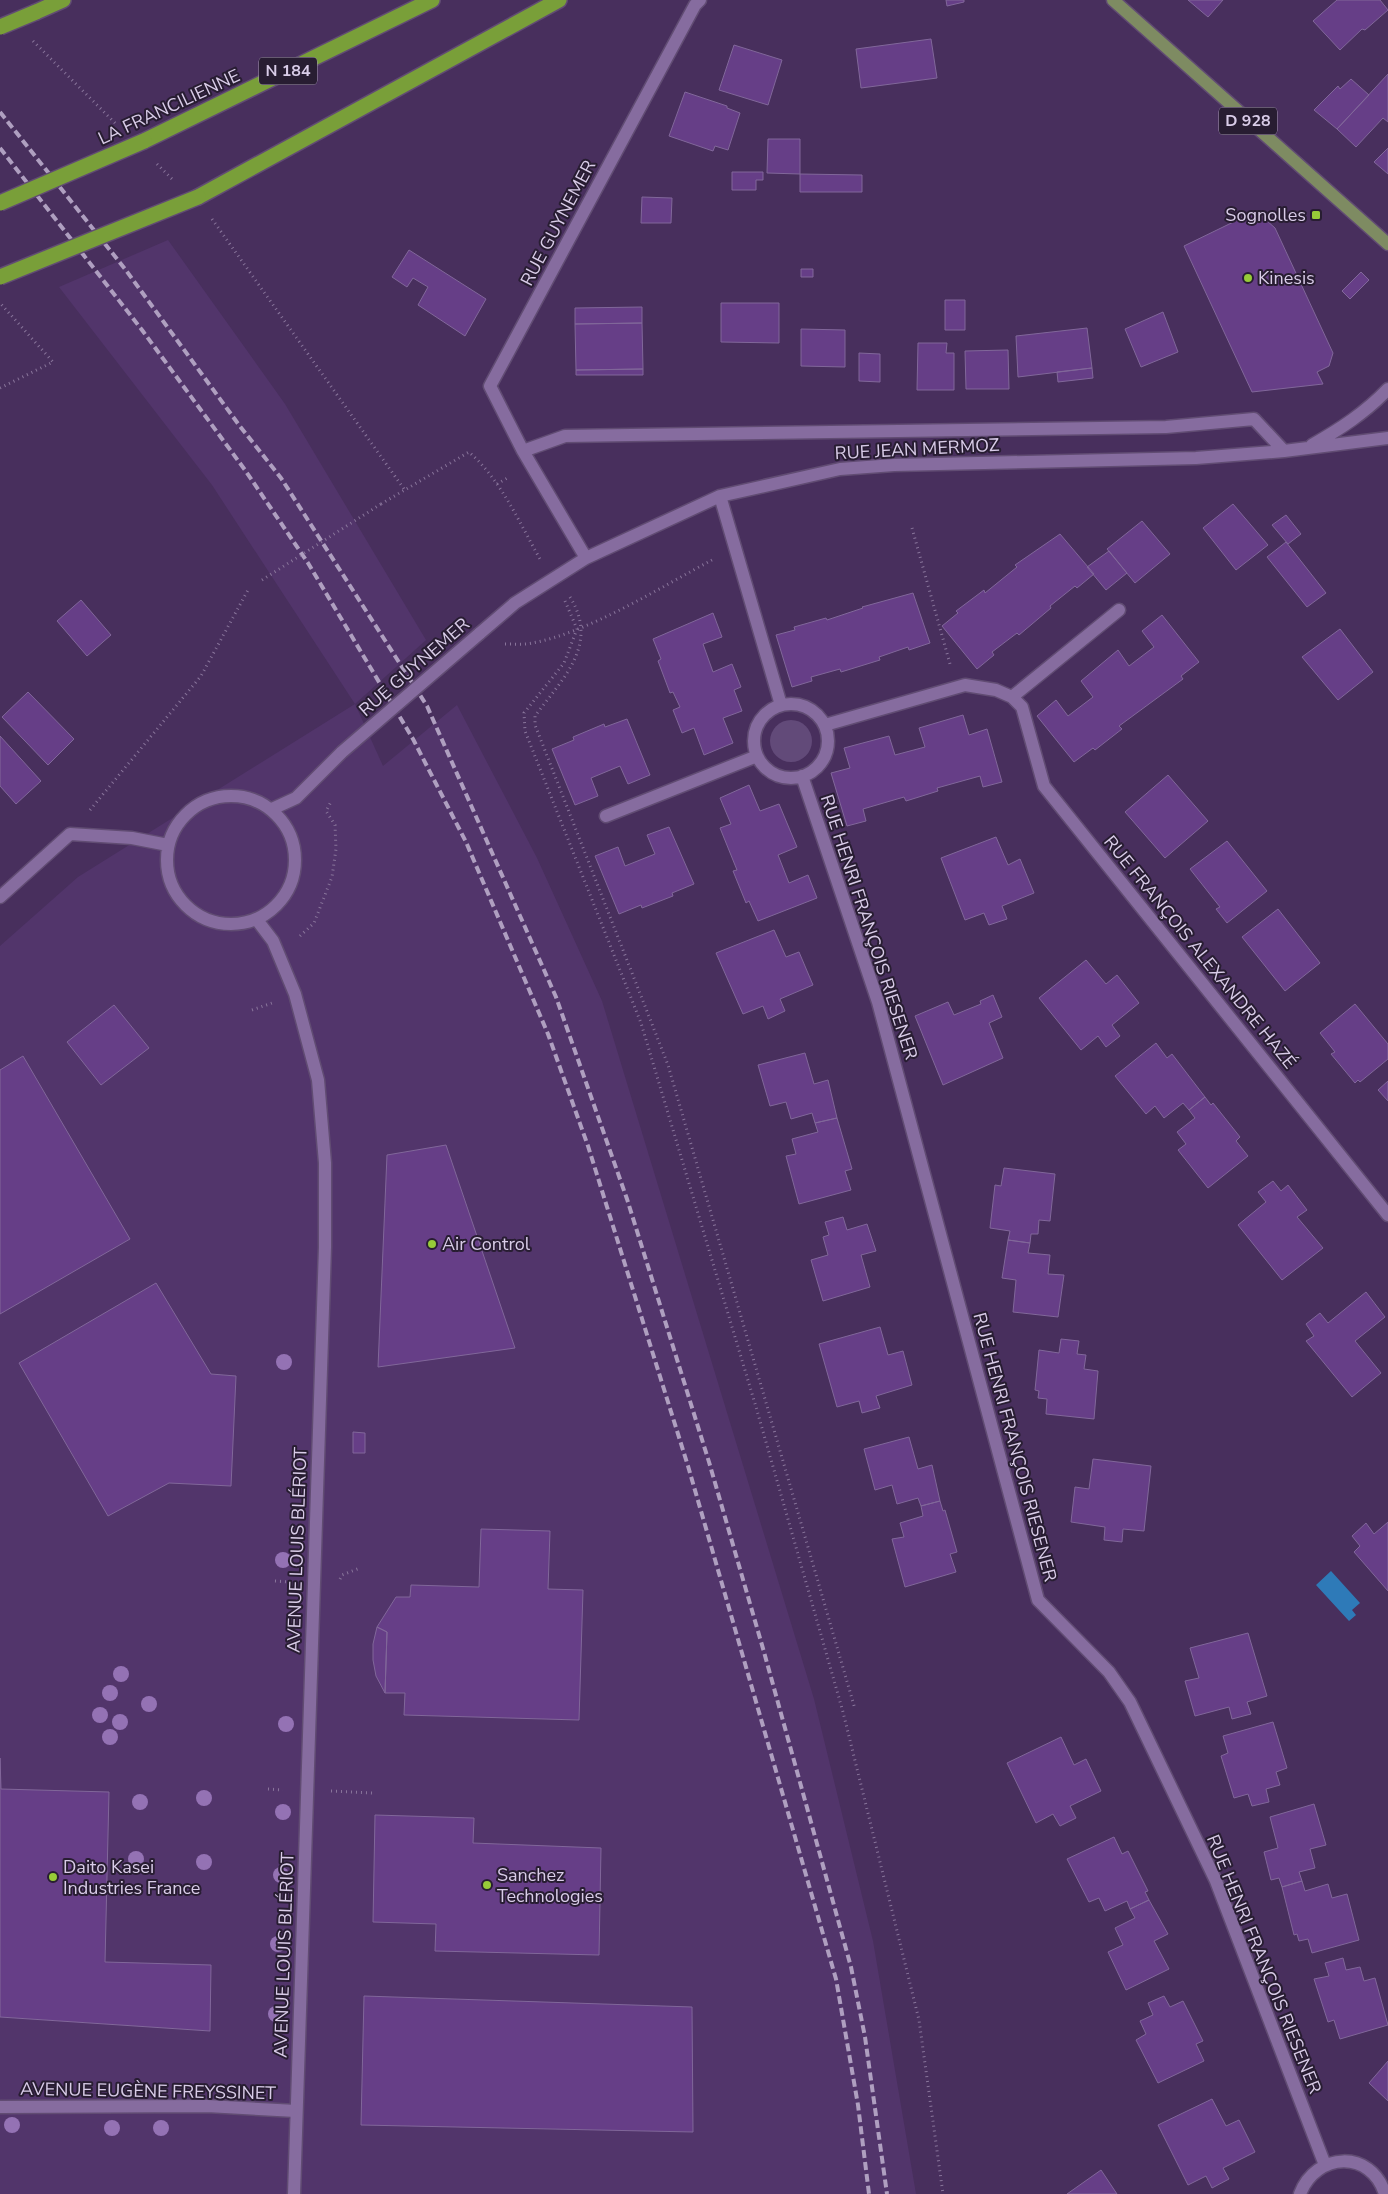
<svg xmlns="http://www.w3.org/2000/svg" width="1388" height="2194" font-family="'Nunito Sans',sans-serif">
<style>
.built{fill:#52356b}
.green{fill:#624a79}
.water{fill:#2e7ab8}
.building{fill:#663e87;stroke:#81679a}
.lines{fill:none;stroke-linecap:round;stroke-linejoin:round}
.street-casing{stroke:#614c73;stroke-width:15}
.primary-casing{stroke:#614c73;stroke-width:15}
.highway-casing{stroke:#614c73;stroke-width:18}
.path{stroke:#89759b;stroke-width:3;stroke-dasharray:1 4;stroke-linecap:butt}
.street{stroke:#866c9f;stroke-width:12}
.primary{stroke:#7e8b62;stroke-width:12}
.highway{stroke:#799f39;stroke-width:15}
.rail{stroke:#af9fc0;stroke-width:4;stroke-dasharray:8 4;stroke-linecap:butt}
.street-bridge-casing{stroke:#614c73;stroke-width:15;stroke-linecap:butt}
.highway-bridge-casing{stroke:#614c73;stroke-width:18;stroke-linecap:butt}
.path-bridge{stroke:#89759b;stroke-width:3;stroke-dasharray:1 4;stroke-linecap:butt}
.street-bridge{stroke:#866c9f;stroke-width:12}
.highway-bridge{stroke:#799f39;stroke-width:15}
.tree{fill:#9472b4}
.poi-dot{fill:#97cb38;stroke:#281d32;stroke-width:2}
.labels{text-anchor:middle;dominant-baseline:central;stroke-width:4;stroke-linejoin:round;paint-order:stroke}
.shield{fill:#281d32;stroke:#a498b1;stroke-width:1}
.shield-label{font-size:16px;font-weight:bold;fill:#d9cce8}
.street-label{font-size:18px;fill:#d9cce8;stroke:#281d32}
.poi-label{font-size:18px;fill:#d9cce8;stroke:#281d32;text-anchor:start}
</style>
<rect width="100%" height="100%" fill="#482f5d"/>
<path class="built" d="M168 240 285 404 426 640 355 704 383 766 457 705 537 858 602 1001 814 1699 873 1941 916 2194H0V946L78 877 355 704 212 485 59 287Z"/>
<path class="green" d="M770 741a21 21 0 1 1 42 0a21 21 0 1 1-42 0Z"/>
<path class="water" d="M1331 1571 1360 1603 1352 1610 1356 1615 1349 1621 1316 1585Z"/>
<path class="building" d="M946 0H964V2L947 6Z
M1188 0H1223L1208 17Z
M1337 0H1380L1388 10 1365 30 1362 29 1340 50 1313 21Z
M931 39 937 78 861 88 856 49Z
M734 45 782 60 768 105 719 90Z
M1388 74V122L1383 118 1356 147 1337 129Z
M1351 79 1369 95 1337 129 1314 110 1338 86 1340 89Z
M685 92 727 106V108L740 113 728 150 715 146 713 151 669 136Z
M768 139H800V174L767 173Z
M1388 148V174L1374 162Z
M732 172H763V180H756V190H732Z
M800 174 862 175V192H800Z
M642 197 672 198 671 223H641Z
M1256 211 1275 228 1333 353 1329 366 1317 372 1323 384 1252 392 1184 246Z
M409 250 486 299 465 336 418 305 428 287 413 278 407 287 392 277Z
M801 269H813V277H801Z
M1361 272 1369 280 1350 299 1342 291Z
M945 300H965V330H945Z
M721 303H779V343L721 342Z
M642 307V323L575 324V308Z
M1163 312 1178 352 1141 367 1125 329Z
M642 323 643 369 576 370 575 324Z
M1087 328 1092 368 1018 377 1016 336Z
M801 329 845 330V367L801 366Z
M918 343H947L946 353H954V390H917Z
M1008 350 1009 389H966L965 351Z
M859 353 880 354V382L859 381Z
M1092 368 1093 378 1058 382 1057 372Z
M643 369V375H576V370Z
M1233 504 1268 545 1236 570 1203 528Z
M1286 515 1301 534 1288 544 1272 525Z
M1142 521 1170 554 1135 583 1107 549Z
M1060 534 1094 574 1077 588 1075 586 1050 606 1051 608 1019 635 1017 633 992 652 994 655 977 669 942 626 958 613 956 611 984 590 985 593 1017 567 1015 565Z
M1286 542 1326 593 1307 607 1267 557Z
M1109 551 1127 573 1106 590 1087 567Z
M913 593 930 643 909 650 908 647 879 657 880 660 841 672 840 669 811 677 812 681 792 687 776 635 795 630 794 627 826 618 827 620 863 608 862 607Z
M81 600 111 635 87 656 57 621Z
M713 613 722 637 703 644 713 672 732 664 741 687 734 690 742 711 723 718 733 743 704 755 694 728 682 733 673 710 680 707 673 692 670 693 658 661 661 659 653 639Z
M1162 615 1199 662 1181 676 1183 679 1119 726 1122 729 1095 750 1093 748 1074 762 1037 716 1056 700 1068 716 1093 697 1081 681 1118 650 1129 666 1154 647 1142 631Z
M1340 629 1373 672 1338 700 1302 657Z
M28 692 74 739 48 765 2 717Z
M963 715 969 735 987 729 1002 782 983 787 980 776 937 788 938 791 906 801 904 797 863 809 866 821 847 826 831 773 850 768 844 748 889 736 895 755 925 747 919 728Z
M627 719 650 775 628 784 620 766 591 778 598 796 575 805 552 749 574 740 573 737 604 724 605 727Z
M0 736 41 781 16 804 0 786Z
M1168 775 1208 821 1165 858 1125 812Z
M749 785 760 811 779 804 797 847 778 855 789 883 808 875 817 898 758 921 749 901 746 903 733 871 737 870 720 828 731 824 720 798Z
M669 827 694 884 672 893 673 896 642 908 641 905 619 914 595 856 618 847 625 866 655 854 647 835Z
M996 837 1008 865 1020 859 1034 893 1002 906 1007 919 989 925 984 913 965 920 941 858Z
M1227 841 1267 891 1227 923 1216 909 1220 907 1190 869Z
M1278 909 1320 963 1285 991 1242 937Z
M774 930 786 957 799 952 813 985 780 999 785 1011 768 1019 763 1006 743 1014 716 953Z
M1086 960 1106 984 1117 975 1139 1003 1112 1025 1120 1036 1106 1047 1098 1036 1081 1050 1039 998Z
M993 995 1002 1017 989 1023 1003 1058 943 1085 915 1016 948 1002 954 1015 981 1004 980 1001Z
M1355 1004 1388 1044V1059L1360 1082 1358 1080 1355 1083 1331 1054 1335 1052 1320 1033Z
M114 1005 149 1048 101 1085 67 1042Z
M1156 1043 1167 1058 1172 1054 1205 1097 1189 1110 1183 1103 1164 1118 1155 1106 1146 1114 1115 1076Z
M805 1053 814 1084 828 1080 837 1118 815 1123 812 1113 791 1119 786 1102 770 1106 758 1065Z
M23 1056 130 1239 0 1314V1070Z
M1388 1081V1101L1378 1090Z
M1205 1097 1211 1105 1213 1103 1240 1137 1236 1141 1248 1156 1208 1188 1178 1150 1186 1144 1177 1132 1195 1118 1189 1110Z
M837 1118 852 1169 845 1171 851 1190 799 1204 786 1156 796 1154 792 1139 818 1132 815 1123Z
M446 1145 515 1348 378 1367 387 1155Z
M1004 1168 1055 1174 1050 1221 1039 1220 1038 1234H1031L1030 1243 1008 1240 1010 1231 990 1228 995 1185 1001 1186Z
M1273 1181 1281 1191 1288 1185 1307 1210 1297 1217 1323 1248 1282 1280 1238 1225 1266 1202 1258 1192Z
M843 1217 847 1230 867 1224 876 1251 861 1255 870 1287 823 1301 811 1260 828 1255 823 1237 829 1235 825 1222Z
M1008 1240 1030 1243 1028 1253 1050 1255 1048 1274 1064 1275 1058 1317 1013 1312 1016 1280 1002 1278Z
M156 1283 211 1374 236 1376 231 1486 169 1483 108 1516 19 1363Z
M1366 1292 1385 1317 1355 1341 1381 1373 1352 1397 1306 1341 1314 1336 1306 1324 1320 1313 1328 1323Z
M880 1327 888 1355 903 1351 912 1385 876 1396 880 1408 862 1413 859 1401 837 1407 819 1344Z
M1061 1339 1079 1341 1077 1354 1086 1355 1084 1369 1098 1371 1094 1419 1046 1414 1047 1399 1038 1398 1039 1391 1035 1390 1039 1350 1059 1353Z
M353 1432 365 1433V1453H353Z
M909 1437 918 1469 932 1465 940 1501 921 1506 918 1498 897 1504 892 1485 875 1490 864 1449Z
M1093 1459 1151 1466 1144 1531 1123 1529 1122 1542 1104 1540 1105 1527 1071 1522 1075 1487 1089 1489Z
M940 1501 943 1511 945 1510 957 1552 950 1554 956 1572 905 1587 892 1539 904 1537 900 1523 923 1516 921 1506Z
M1388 1522V1591L1354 1552 1360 1546 1352 1536 1366 1523 1374 1534Z
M481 1529 550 1531 548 1589 583 1590 579 1720 404 1715 405 1693H385L387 1632 377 1627 396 1597H410L411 1585 479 1587Z
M377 1627 387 1632 385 1693 376 1676 373 1660V1644Z
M1248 1633 1267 1696 1247 1702 1251 1714 1232 1719 1229 1707 1195 1716 1185 1681 1199 1678 1190 1648Z
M1273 1722 1287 1768 1276 1772 1280 1785 1266 1789 1269 1802 1252 1806 1248 1794 1234 1798 1221 1756 1228 1753 1223 1736Z
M1061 1737 1074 1765 1086 1759 1101 1791 1070 1806 1076 1818 1060 1826 1053 1814 1036 1823 1007 1763Z
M0 1758 1 1789 109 1792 105 1962 211 1965 210 2031 0 2017Z
M1314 1804 1326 1845 1310 1849 1315 1868 1299 1872 1302 1881 1282 1887 1279 1878 1271 1880 1264 1852 1278 1848 1270 1817Z
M375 1815 474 1818 473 1843 601 1848 599 1955 435 1951 436 1924 373 1922Z
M1114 1837 1122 1854 1128 1851 1148 1891 1145 1892 1149 1900 1130 1909 1127 1901 1105 1911 1099 1898 1089 1902 1067 1859Z
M1302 1881 1305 1891 1328 1884 1332 1898 1347 1894 1359 1940 1312 1953 1308 1939 1299 1941 1297 1934 1294 1935 1282 1887Z
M1149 1900 1168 1934 1154 1941 1169 1969 1126 1990 1108 1952 1123 1945 1115 1928 1135 1918 1130 1909Z
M1343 1958 1346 1970 1360 1967 1364 1981 1375 1978 1388 2025 1340 2039 1334 2020 1328 2022 1314 1979 1329 1976 1325 1963Z
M364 1996 692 2007 693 2132 361 2125Z
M1164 1996 1170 2007 1183 2001 1203 2041 1196 2044 1204 2061 1158 2083 1136 2040 1146 2034 1140 2021 1153 2015 1148 2003Z
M1388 2061V2101L1369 2083Z
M1212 2099 1226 2126 1239 2120 1255 2152 1223 2168 1229 2179 1212 2188 1206 2176 1188 2185 1158 2125Z
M1101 2170 1117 2194H1067Z"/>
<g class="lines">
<g class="street-casing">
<path id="street" d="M1312 445C1340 429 1365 413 1388 389
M523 451 565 436 1166 427 1254 419 1284 451
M720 496 781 705
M586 558 523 451 490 386 695 5 700 0
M479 634 515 603 586 558 720 496 840 469 894 465 1196 458 1284 451 1388 438
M1012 697 1119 610
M754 741a37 37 0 1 1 74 0a37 37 0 1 1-74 0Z
M825 725 965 685 996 690 1012 697 1022 707 1044 786 1388 1215
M802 776 878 1002 1038 1600 1109 1672 1130 1702 1216 1881 1325 2165
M167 860a64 64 0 1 1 128 0a64 64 0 1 1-128 0Z
M272 809 296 798 342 752
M606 816 757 756
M0 897 70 834 132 838 168 845
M257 920 273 941 295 994 318 1080 325 1163V1247L294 2194
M0 2107 207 2106 296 2111
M1300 2194C1316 2152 1371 2149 1385 2194"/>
</g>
<g class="primary-casing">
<path id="primary" d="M1113 0 1388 244"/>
</g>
<g class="highway-casing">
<path id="highway" d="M36 12 63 0
M144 141 432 0
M198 197 559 0"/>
</g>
<path class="path" d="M33 41 117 125
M157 164 172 179
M212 219 404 489
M0 388 53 362 1 304
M497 484 509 477
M381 504 469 452C501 480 519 522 540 559
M912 528 950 664
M570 597C600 645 562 679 535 716V725L668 1065 855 1709
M565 601 577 629 564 663 524 713 525 731 641 1023 756 1407 843 1712 919 2020 943 2194
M505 644C514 644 523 645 532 643 588 633 661 587 712 560
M90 810 201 676 248 590
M300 936 314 923 332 877 336 849 335 825 326 811 332 800
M252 1010 272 1003
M340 1579 342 1575 360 1568
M275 1581 289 1582
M268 1789 283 1790
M331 1791 373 1793"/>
<use href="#street" class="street"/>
<use href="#primary" class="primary"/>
<use href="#highway" class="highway"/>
<path class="rail" d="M0 112 125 269 239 425 281 478 427 706 556 997 627 1199 709 1462 764 1652 851 1967 865 2037 887 2194
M0 148 142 330 245 470 308 563 413 739 466 842 548 1034 588 1146 688 1466 836 1979 858 2105 869 2194"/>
<g class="street-bridge-casing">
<path id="street-bridge" d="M342 752 479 634"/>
</g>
<g class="highway-bridge-casing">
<path id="highway-bridge" d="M0 27 36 12
M0 203 144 141
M0 277 198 197"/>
</g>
<path class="path-bridge" d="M262 580 381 504"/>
<use href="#street-bridge" class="street-bridge"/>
<use href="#highway-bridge" class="highway-bridge"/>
</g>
<g class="tree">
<circle cx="284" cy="1362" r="8"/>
<circle cx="283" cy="1560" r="8"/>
<circle cx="121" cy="1674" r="8"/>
<circle cx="110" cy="1693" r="8"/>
<circle cx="149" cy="1704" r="8"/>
<circle cx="100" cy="1715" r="8"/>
<circle cx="120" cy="1722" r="8"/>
<circle cx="286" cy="1724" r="8"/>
<circle cx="110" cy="1737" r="8"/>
<circle cx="204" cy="1798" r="8"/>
<circle cx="140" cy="1802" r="8"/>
<circle cx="283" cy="1812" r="8"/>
<circle cx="136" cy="1859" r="8"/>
<circle cx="204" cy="1862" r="8"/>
<circle cx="281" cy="1875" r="8"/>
<circle cx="278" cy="1944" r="8"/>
<circle cx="276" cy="2014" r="8"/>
<circle cx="12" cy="2125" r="8"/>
<circle cx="112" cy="2128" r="8"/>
<circle cx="161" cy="2128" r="8"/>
</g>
<g class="poi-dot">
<rect x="1311" y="210" width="10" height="10" rx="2.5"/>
<circle cx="1248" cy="278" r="5"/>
<circle cx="432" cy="1244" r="5"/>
<circle cx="53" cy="1877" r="5"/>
<circle cx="487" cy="1885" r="5"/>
</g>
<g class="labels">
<g class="shield">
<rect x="259" y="57.5" width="58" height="27" rx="4"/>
<rect x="1219" y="107.5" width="58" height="27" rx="4"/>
</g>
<g class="shield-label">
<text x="288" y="71">N 184</text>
<text x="1248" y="121">D 928</text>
</g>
<g class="street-label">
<text transform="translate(169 107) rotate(-25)">LA FRANCILIENNE</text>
<text transform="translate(558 223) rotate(-62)">RUE GUYNEMER</text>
<text transform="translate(917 449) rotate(-3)">RUE JEAN MERMOZ</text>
<text transform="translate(414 667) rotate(-41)">RUE GUYNEMER</text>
<text transform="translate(869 927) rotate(72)">RUE HENRI FRANÇOIS RIESENER</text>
<text transform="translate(1200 952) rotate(51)">RUE FRANÇOIS ALEXANDRE HAZÉ</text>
<text transform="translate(1015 1447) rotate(75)">RUE HENRI FRANÇOIS RIESENER</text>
<text transform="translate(297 1550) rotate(-88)">AVENUE LOUIS BLÉRIOT</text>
<text transform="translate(284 1955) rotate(-88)">AVENUE LOUIS BLÉRIOT</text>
<text transform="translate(1264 1964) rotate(68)">RUE HENRI FRANÇOIS RIESENER</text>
<text transform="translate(148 2091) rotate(1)">AVENUE EUGÈNE FREYSSINET</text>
</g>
<g class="poi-label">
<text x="1306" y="215" text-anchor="end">Sognolles</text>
<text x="1258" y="278">Kinesis</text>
<text x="442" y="1244">Air Control</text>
<text x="63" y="1867">Daito Kasei<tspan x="63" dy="21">Industries France</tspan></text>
<text x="497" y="1875">Sanchez<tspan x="497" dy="21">Technologies</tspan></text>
</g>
</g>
</svg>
